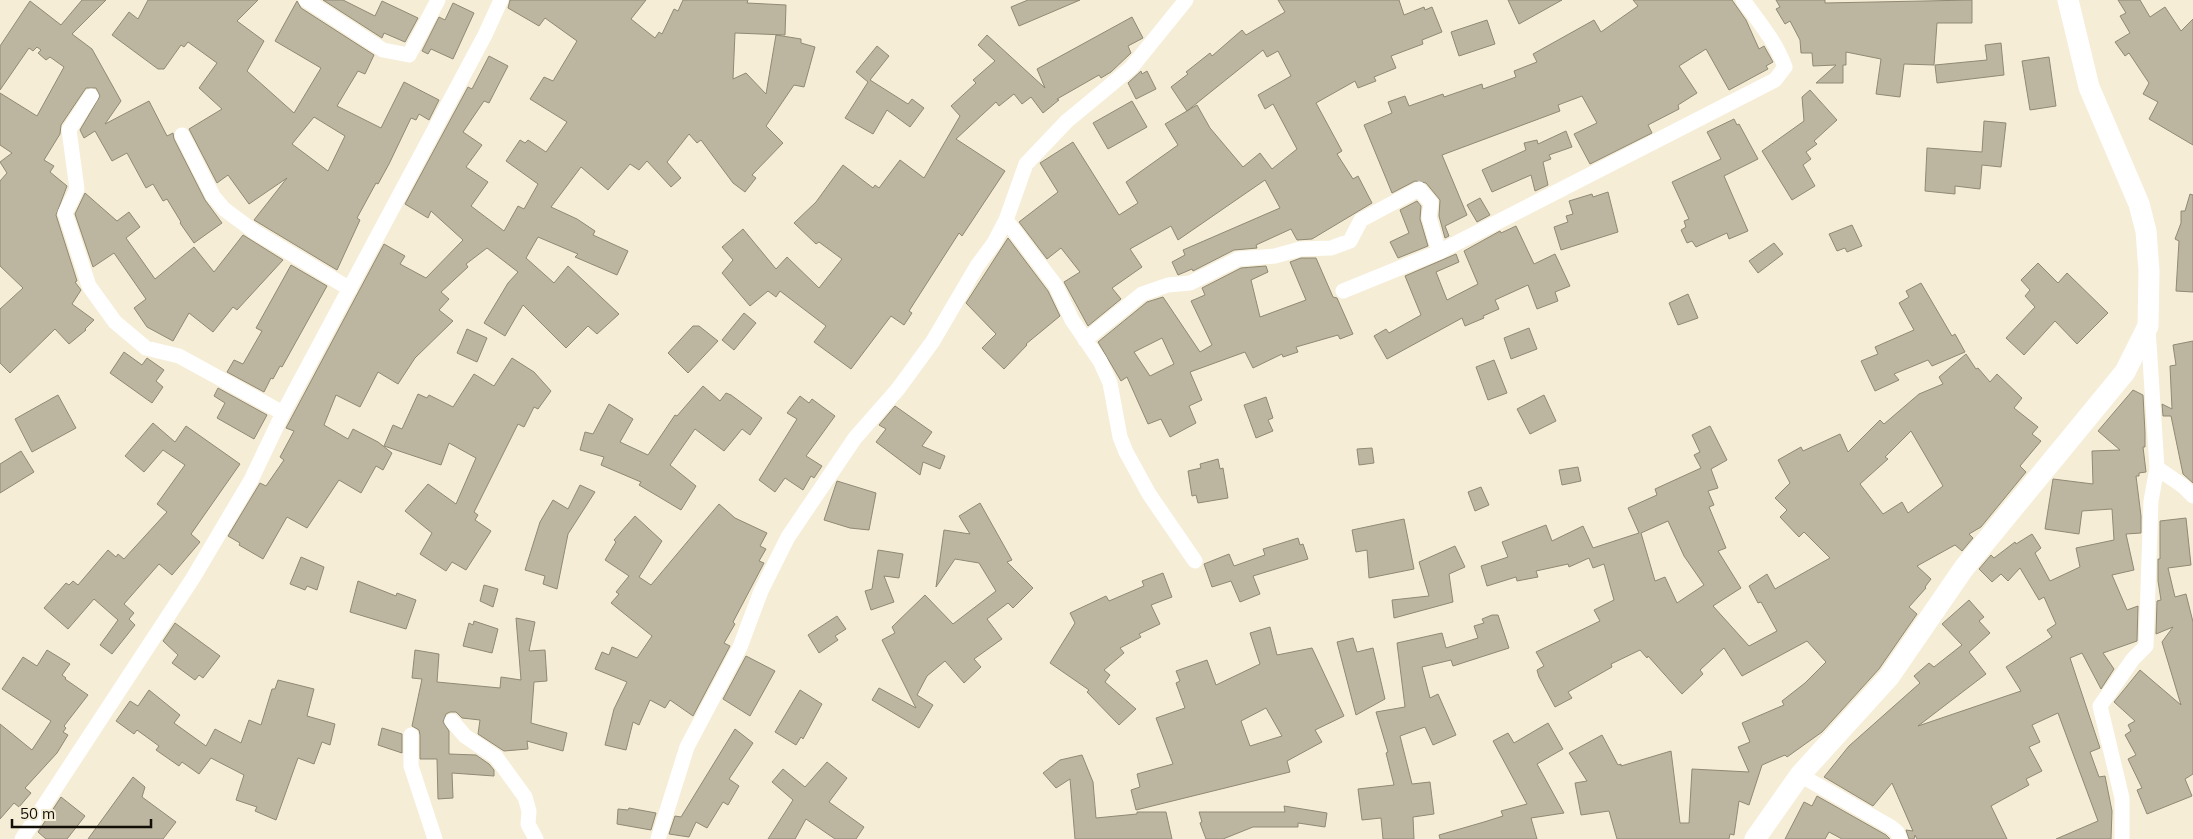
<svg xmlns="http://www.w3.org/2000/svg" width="2193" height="839" font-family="Mulish,sans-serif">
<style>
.building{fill:#bcb59f;stroke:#908974;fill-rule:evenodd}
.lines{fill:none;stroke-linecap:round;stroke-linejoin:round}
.minor{stroke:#fff;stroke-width:15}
.secondary{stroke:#fff;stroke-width:21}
</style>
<rect width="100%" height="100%" fill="#f5edd6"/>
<path class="building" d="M82 0H106L72 34 92 49 121 101 105 124 149 101 167 136 173 133 174 139 205 200 222 223 194 243 180 223 181 222 167 199 163 201 153 184 146 188 127 153 112 161 95 131 84 138 80 130 100 96 96 88H86L61 125 60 134 44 160 54 166 50 172 67 186 56 215 77 281 75 282 81 290 72 304 94 320 85 329 86 330 69 344 55 329 10 373 0 363V309L23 288 0 266V181L7 173 0 162 12 153 0 145V93L37 116 64 67 50 57 46 60 38 53 41 50 37 47 33 51 29 48 0 90V46L30 1 61 25Z
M148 0H258L237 21 264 41 247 71 294 113 321 68 275 41 297 1 301 8 374 55 365 74 358 71 337 106 381 128 404 82 439 100 429 120 419 114 416 120 411 118 389 164 378 184 376 183 357 218 360 220 337 270 254 220 287 178 249 204 228 175 217 183 189 129 222 109 199 88 217 63 188 42 184 47 181 45 164 69H158L112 35 129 12 138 19ZM314 117 345 136 328 171 292 144Z
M323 0H343L375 16 382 1 418 18 405 42 384 33 382 38Z
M510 0H646L631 19 655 38 659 32 662 34 674 9 678 11 683 0H748L747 3 786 5 785 35 735 33 733 79 746 73 766 94 776 35 801 39V43L815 47 804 87 794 85 766 126 783 143 752 175 756 178 745 192 733 183 701 140 697 143 689 134 667 162 681 178 671 187 647 161 639 170 630 164 608 190 581 167 551 207 577 219 595 231 593 235 628 251 617 275 575 257 578 254 538 237 526 258 554 283 568 266 619 314 597 334 588 326 566 348 523 305 505 336 484 323 508 283 518 272 487 248 466 264 468 267 441 292 449 299 439 310 453 321 415 358 398 384 378 372 360 407 336 395 324 425 348 439 353 429 378 442 392 453 383 470 376 466 361 493 339 480 307 528 287 517 263 559 239 545 240 543 228 536 260 483 266 486 284 460 280 457 294 431 286 428 384 244 405 256 400 264 426 278 463 240 431 211 428 218 405 204 468 87 472 89 489 56 508 66 489 103 484 101 463 132 482 145 466 167 488 182 471 206 504 231 518 206 524 209 538 184 506 161 520 140 525 143 528 140 546 152 567 122 530 99 544 77 553 81 577 41 545 18 539 26 508 8Z
M1028 0H1080L1019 26 1011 7Z
M1278 0H1399L1404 15 1424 7 1425 10 1432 7 1442 32 1422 40 1423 44 1391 56 1396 68 1374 77 1376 81 1358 88 1355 81 1316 103 1342 151 1337 154 1353 179 1358 176 1372 203 1312 239 1297 240 1291 229 1256 245 1257 248 1234 250 1193 271 1192 269 1178 275 1172 262 1185 255 1183 250 1280 208 1265 180 1178 240 1171 226 1130 249 1142 267 1112 288 1121 299 1088 326 1064 282 1080 272 1061 248 1047 259 1019 222 1058 192 1040 163 1073 142 1119 215 1138 203 1126 182 1178 145 1165 124 1197 105 1210 128 1243 167 1260 153 1272 169 1297 149 1273 104 1265 109 1258 95 1291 76 1278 51 1267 57 1263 50 1187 111 1171 87 1188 74 1186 72 1210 53 1212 56 1242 30 1246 35 1285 12Z
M1508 0H1562L1519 24Z
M1633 0H1732L1746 20 1759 49 1764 46 1773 62 1766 66 1768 69 1729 90 1706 49 1679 66 1697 93 1678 105 1679 109 1648 125 1652 133 1590 164 1574 134 1597 123 1582 96 1558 105 1560 111 1442 155 1467 215 1445 226 1449 236 1445 238 1439 216 1440 200 1426 183 1415 181 1392 193 1364 125 1392 113 1388 102 1405 96 1409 106 1443 94 1444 97 1482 84 1483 89 1516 77 1514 71 1537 62 1533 54 1594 20 1601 32 1638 6Z
M1776 0H1825V3L1972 0V23H1937L1934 65 1904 64 1900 97 1876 94 1881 59 1846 52V65H1843V83H1816L1836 65 1813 66 1812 53H1801L1800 40 1790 21 1785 24 1776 9 1780 7Z
M2118 0H2140L2150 17 2165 7 2181 31 2193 19V145L2149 119 2158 102 2143 94 2149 83 2129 53 2125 56 2115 42 2130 33 2120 16 2126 13Z
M453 3 474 13 453 59 431 49 428 54 422 51 439 17 445 20Z
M1132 17 1143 38 1128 46 1131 53 1111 72 1101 78 1099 75 1057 99 1059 100 1043 113 1031 97 1022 104 1014 94 999 106 996 102 956 139 1005 171 962 236 959 233 909 311 912 313 904 325 891 316 851 369 814 342 826 326 780 291 776 297 768 291 750 306 722 273 733 260 722 247 743 229 776 269 787 257 819 288 842 259 819 242 816 244 794 223 816 202 843 165 873 188 875 185 879 188 900 160 924 178 960 116 951 106 976 83 973 80 995 61 978 45 987 35 1045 88 1037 69Z
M1487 20 1495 44 1459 56 1451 32Z
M2001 43 2004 75 1937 83 1935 65 1987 60 1985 45Z
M877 46 889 56 870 80 908 104 912 99 924 108 910 127 887 110 873 134 845 118 868 82 856 72Z
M2049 57 2056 106 2030 110 2022 61Z
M1141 71 1142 74 1147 71 1156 89 1136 99 1128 83Z
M1810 90 1837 120 1814 141 1817 144 1806 152 1811 159 1803 165 1815 186 1792 200 1762 151 1804 121 1802 97Z
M1132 101 1147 127 1108 149 1093 123Z
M1734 119 1737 125 1739 124 1758 159 1724 176 1748 231 1729 239 1727 233 1696 247 1692 241 1687 243 1681 230 1686 227 1684 221 1689 219 1672 182 1721 159 1707 132Z
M1984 121 2006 123 2001 167 1982 165 1980 189 1955 186V194L1925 191 1927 148 1982 152Z
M1566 131 1572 147 1549 155 1551 159 1543 162 1548 185 1535 191 1531 175 1492 192 1482 170 1526 150 1524 143 1537 140 1538 144Z
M1608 192 1618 232 1561 250 1554 227 1568 222 1566 216 1573 214 1569 201 1592 194 1593 197Z
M85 193 117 221 129 212 140 227 126 238 155 279 194 247 214 272 243 235 283 260 237 310 233 307 213 332 189 313 173 341 147 327 134 308 146 299 114 253 93 267 75 214Z
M2190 194 2193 195V292L2176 291 2179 241 2175 239 2181 223V211H2185Z
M1480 198 1490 215 1477 222 1467 205Z
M1417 201 1421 206 1420 219 1428 246 1398 258 1390 242 1409 233 1400 210Z
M1852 225 1862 246 1847 252 1845 248 1837 251 1829 234Z
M1516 226 1534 264 1555 254 1570 286 1555 292 1558 301 1537 309 1528 285 1495 300 1499 309 1483 316 1484 318 1465 326 1462 318 1387 359 1374 336 1386 329 1389 333 1421 315 1405 276 1456 254 1459 262 1436 272 1447 300 1478 284 1464 251 1500 231 1501 233Z
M1008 238 1048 291 1060 316 1026 344 1027 345 1004 369 982 348 996 334 966 303Z
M1774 243 1783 254 1758 273 1749 261Z
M1301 258H1316L1333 297 1337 298 1353 334 1340 339 1338 335 1296 347 1298 352 1283 357 1282 354 1253 368 1245 352 1190 372 1202 400 1189 406 1196 423 1170 437 1161 419 1148 424 1127 377 1121 381 1098 342 1147 302 1163 297 1200 352 1212 345 1191 301 1205 295 1202 288 1241 268 1266 266 1268 272 1251 280 1260 317 1306 300 1290 262ZM1162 338 1174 364 1150 376 1134 352Z
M2038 263 2058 283 2067 273 2108 313 2077 344 2055 321 2024 355 2006 338 2035 307 2025 296 2030 290 2021 280Z
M291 265 327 286 282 367 280 366 273 379 271 378 264 392 227 372 234 360 243 364 262 331 256 328Z
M1921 283 1952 336 1955 334 1965 352 1932 366 1928 360 1894 374 1899 380 1875 391 1861 361 1878 354 1875 347 1914 330 1899 303 1909 297 1906 291Z
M1688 294 1698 318 1678 325 1669 303Z
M744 313 756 323 734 350 722 340Z
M693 326H699L718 341 688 373 668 353Z
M1529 328 1537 349 1511 359 1504 338Z
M467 329 487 338 477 362 457 353Z
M2193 341V483L2183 474 2171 416H2163L2162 404 2172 409 2170 366 2176 365 2173 345Z
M124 352 142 365 147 358 164 370 156 381 163 387 152 403 110 373Z
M1966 354 1976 369 1978 368 1990 382 1997 374 2022 398 2014 408 2038 427 2032 434 2041 441 2020 466 2026 472 1981 527 1969 534 1973 538 1962 551 1955 545 1917 566 1931 579 1925 587 1926 588 1909 607 1917 614 1879 669 1822 732 1787 757 1785 755 1762 765 1749 805 1739 801 1734 835 1730 834 1729 839H1617L1609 811 1581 815 1575 783 1587 781 1569 753 1602 735 1618 765 1621 764V766L1671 751 1680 823H1689L1692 769 1749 772 1738 747 1750 742 1742 723 1784 705 1782 701 1805 683 1826 662 1807 641 1742 676 1724 648 1700 670 1703 674 1682 694 1648 656 1647 658 1640 650 1611 664 1612 667 1568 692 1572 698 1555 707 1539 677 1537 670 1544 666 1536 652 1600 621 1594 610 1614 600 1604 564 1593 568 1589 558 1569 567 1568 564 1536 571 1538 577 1517 581 1516 577 1487 586 1481 566 1508 557 1502 542 1546 525 1552 541 1583 526 1593 548 1639 533 1628 508 1657 495 1655 489 1701 468 1694 455 1700 452 1692 435 1710 426 1727 460 1711 469 1718 488 1708 491 1714 505 1709 507 1726 548 1718 551 1741 588 1713 606 1749 646 1777 631 1761 602 1758 603 1749 586 1767 574 1775 589 1830 558 1804 532 1799 537 1780 517 1787 510 1775 498 1790 483 1778 460 1801 447 1803 451 1840 434 1848 452 1880 420 1884 424 1919 394 1943 384 1939 377ZM1911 431 1943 486 1908 513 1902 502 1883 514 1860 484 1888 459 1885 457ZM1668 521 1684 556 1704 585 1677 603 1665 577 1655 581 1641 533Z
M512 358 534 372 551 391 538 409 534 407 524 427 518 424 474 512 478 515 475 520 491 531 466 570 452 562 446 571 420 554 432 533 405 511 428 484 456 504 476 458 449 443 441 465 384 446 393 425 402 429 418 394 427 398 429 395 453 407 474 374 494 386Z
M1494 360 1507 393 1488 400 1476 367Z
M703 386 720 401 726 393 731 395 762 418 750 435 742 429 724 451 695 429 670 465 696 486 681 510 639 485 641 482 601 465 604 457 580 450 585 432 593 434 609 404 633 419 620 442 648 455 675 415 677 416Z
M218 388 267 415 254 439 217 418 225 403 214 396Z
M2133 390 2143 395 2145 433V447H2143L2146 472 2139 473V476H2136L2141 516V533L2126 534 2134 570 2112 575 2127 610 2138 606 2137 641 2103 653 2114 669 2101 689 2082 653 2070 658 2100 748 2090 752 2099 777 2105 776 2112 811 2111 839H2056L2098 821 2058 713 2032 725 2040 742 2029 747 2042 771 2026 779 2029 785 1991 806 2007 839H1917L1915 835 1914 839H1909L1906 830 1913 831 1892 783 1873 806 1824 777 1849 746 1920 683 1914 676 1929 663 1934 667 1962 645 1942 624 1969 600 1984 617 1979 621 1990 633 1969 652 1986 674 1918 726 2021 691 2006 667 2052 637 2047 630 2056 624 2044 597 2039 600 2020 568 2008 581 2001 574 1992 582 1979 569 1991 555 1994 558 2015 542 2016 544 2032 534 2041 548 2035 553 2050 581 2080 567 2076 548 2114 540 2112 509 2082 511 2079 534 2045 529 2053 479 2093 484 2092 451 2120 450 2098 431Z
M58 395 76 428 32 452 15 419Z
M1544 395 1556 421 1530 434 1517 409Z
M800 396 809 403 812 399 835 416 806 456 822 466 814 478 811 476 803 490 785 478 775 492 759 480 797 419 787 413Z
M1266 397 1273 418 1268 420 1273 431 1256 438 1244 405Z
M895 406 932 432 922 446 945 456 940 469 923 462 920 475 876 442 886 429 879 425Z
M153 423 175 442 186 426 240 464 191 534 200 542 172 575 159 564 124 604 134 613 129 619 135 625 112 654 100 645 118 620 94 599 68 629 44 608 66 583 69 585 73 581 78 585 108 550 116 557 118 554 124 559 167 512 157 504 185 465 163 450 144 472 125 456Z
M1372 448 1374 463 1359 465 1357 449Z
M21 451 34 472 0 493V464Z
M1218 459 1220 469 1223 468 1228 498 1198 503 1196 495 1192 496 1188 471 1201 468 1200 464Z
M1578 467 1581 481 1562 485 1559 470Z
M837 481 876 493 869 530 850 528 824 520Z
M580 485 595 492 568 534 557 589 543 584 545 576 525 570 540 522 553 500 568 509Z
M1481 487 1489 505 1475 511 1468 492Z
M980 503 1012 560 1007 562 1033 588 1013 608 1008 603 987 619 1002 639 974 659 981 667 964 683 945 661 927 676 917 695 933 705 919 728 872 700 879 688 916 708 882 640 895 633 892 627 925 595 953 624 996 591 979 563 955 559 936 587 944 530 970 534 959 516Z
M719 504 735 518 767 533 760 546 766 549 759 561 764 563 733 622 735 624 724 643 730 646 693 716 670 700 665 708 650 700 639 725 633 722 626 750 605 745 614 709 627 682 595 669 602 652 609 655 612 647 637 658 652 636 611 603 619 594 616 592 629 576 605 560 616 542 614 540 635 516 662 541 639 577 651 585Z
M2186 518 2191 565 2168 568 2175 597 2186 594 2193 622V774L2185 779 2192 796 2147 814 2137 790 2142 788 2128 759 2136 755 2125 735 2131 731 2128 725 2135 721 2114 702 2140 670 2181 705 2162 642 2173 627 2156 634 2157 601 2161 600 2158 581V559H2160V521Z
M1404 519 1414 569 1369 578 1367 550 1356 552 1352 530Z
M1298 538 1300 545 1303 544 1308 559 1253 576 1260 594 1240 602 1231 581 1212 587 1204 564 1229 554 1234 566 1265 555 1263 549Z
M1455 546 1465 567 1449 574 1453 602 1394 618 1392 600 1429 596 1419 562Z
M878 550 903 554 899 578 884 576 894 602 871 610 865 591 872 589Z
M301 557 324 567 317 590 307 586 305 590 290 584Z
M1163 573 1172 597 1151 605 1160 624 1139 634 1141 637 1120 648 1124 653 1104 670 1110 675 1105 682 1136 709 1119 725 1087 692 1089 690 1050 663 1075 623 1070 613 1106 596 1109 601 1144 586 1142 581Z
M358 581 396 596 397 593 416 600 406 629 350 612Z
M484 585 498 589 493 607 480 601Z
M1492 615H1498L1509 648 1453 666 1451 660 1422 667 1430 698 1438 694 1456 735 1433 745 1425 727 1400 736 1412 784 1430 782 1434 814 1413 817 1414 839H1383L1381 818 1362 820 1358 789 1394 785 1386 753 1388 752 1376 712 1405 707 1397 643 1442 633 1446 648 1478 638 1474 626 1484 623 1482 619Z
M837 616 846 629 835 636 838 640 819 653 808 635Z
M516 618 535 622 529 651 545 650 547 681 534 682 531 723 567 733 563 751 527 741 528 749 504 751 478 734 480 720 462 718 456 712H450L446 714 443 722 449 731V754L476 755 489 764 494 770V776L452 773 453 798 438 799 437 759H420V735L419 730 412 726 422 679 412 678 415 650 439 654 437 682 500 688 501 677 521 680Z
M474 621 498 629 492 653 463 646 469 623 473 625Z
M175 623 220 656 203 678 199 675 195 680 172 663 178 655 163 641Z
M1270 627 1277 655 1312 648 1344 716 1315 730 1322 742 1287 761 1290 772 1136 810 1131 790 1140 787 1137 774 1173 764 1156 718 1185 708 1176 683 1180 681 1176 671 1207 660 1216 685 1260 664 1250 633ZM1266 708 1282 736 1250 746 1241 721Z
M1353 638 1357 652 1373 648 1385 699 1356 715 1337 642Z
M47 650 70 664 62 675 66 678 65 679 88 695 64 726 66 728 63 732 68 735 57 753 25 788 31 793 19 807 14 803 0 819V724L32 750 51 721 2 689 23 657 37 666Z
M746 656 775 671 750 716 723 699Z
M278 680 314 689 307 716 335 724 330 745 322 742 314 764 298 758 276 820 255 811 257 807 236 800 244 775 211 758 199 774 182 762 179 766 156 750 159 746 137 730 134 734 116 721 130 701 138 706 149 690 180 715 174 723 206 746 215 729 241 743 249 720 261 725 272 689H275Z
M800 690 822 704 803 739 801 737 796 745 775 732Z
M1548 723 1563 749 1537 764 1564 813 1531 818 1537 839H1440L1439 835 1484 822 1503 816 1501 811 1527 804 1493 741 1508 733 1514 743Z
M382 728 402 734V753L378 745Z
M735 729 753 743 729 779 739 786 728 805 723 802 707 828 696 822 689 837 669 834 675 816 681 817Z
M1082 755 1093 782 1096 818 1137 814V812H1166L1172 839H1075L1070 779 1056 788 1043 773 1060 760Z
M827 762 847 778 829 802 864 827 856 839H835L806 819 795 839H768L793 800 772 782 783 769 805 787Z
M133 777 145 787 142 797 176 822 163 839H88Z
M1817 796 1886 835 1890 839H1842L1829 832 1825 839H1785L1804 802 1812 806Z
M61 797 85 816 67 839H46L38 832Z
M1284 806 1327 813 1325 827 1298 823V827H1253L1223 839H1206L1200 823 1202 822 1199 812H1285Z
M629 808 656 813 651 830 617 824 618 809 628 810Z"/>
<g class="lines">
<path class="minor" d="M306 0 383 50 409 55 438 0
M91 96 69 130 77 189 65 213 89 286 115 322 146 348 179 356 283 413
M182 135 213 196 224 209 255 232 350 289
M1006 220 1056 286 1072 320 1100 361 1110 383 1120 437 1126 452 1149 494 1195 561
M1343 291 1439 252 1775 80 1785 67C1776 42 1759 22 1743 0
M1085 340 1142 294 1168 285 1190 283 1238 259 1275 256 1300 249 1331 248 1350 241 1361 220 1419 189 1431 203 1429 217 1439 252
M2157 468 2183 486 2193 496
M452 721 465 736 496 757 525 797 529 811 528 824 536 839
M411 735V766L435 839
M1800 775 1891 827 1897 832 1900 839
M22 839 193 578 251 480 283 413 485 35 501 0
M658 839 687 747 740 647 761 591 788 537 855 438 898 389 933 341 977 266 994 243 1006 220 1026 164 1067 121 1131 68 1186 0
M2122 839V798L2100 706 2133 659 2146 646 2151 501 2157 468 2148 328"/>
<path class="secondary" d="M1755 839 1800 775 1889 677 1964 568 2125 372 2148 326 2149 271 2146 231 2139 204 2089 87 2068 0"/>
</g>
<path d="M12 819v8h139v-8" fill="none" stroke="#120f08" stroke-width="2.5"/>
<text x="20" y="819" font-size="15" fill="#120f08" stroke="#f5edd6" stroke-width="4" paint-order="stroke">50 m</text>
</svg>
